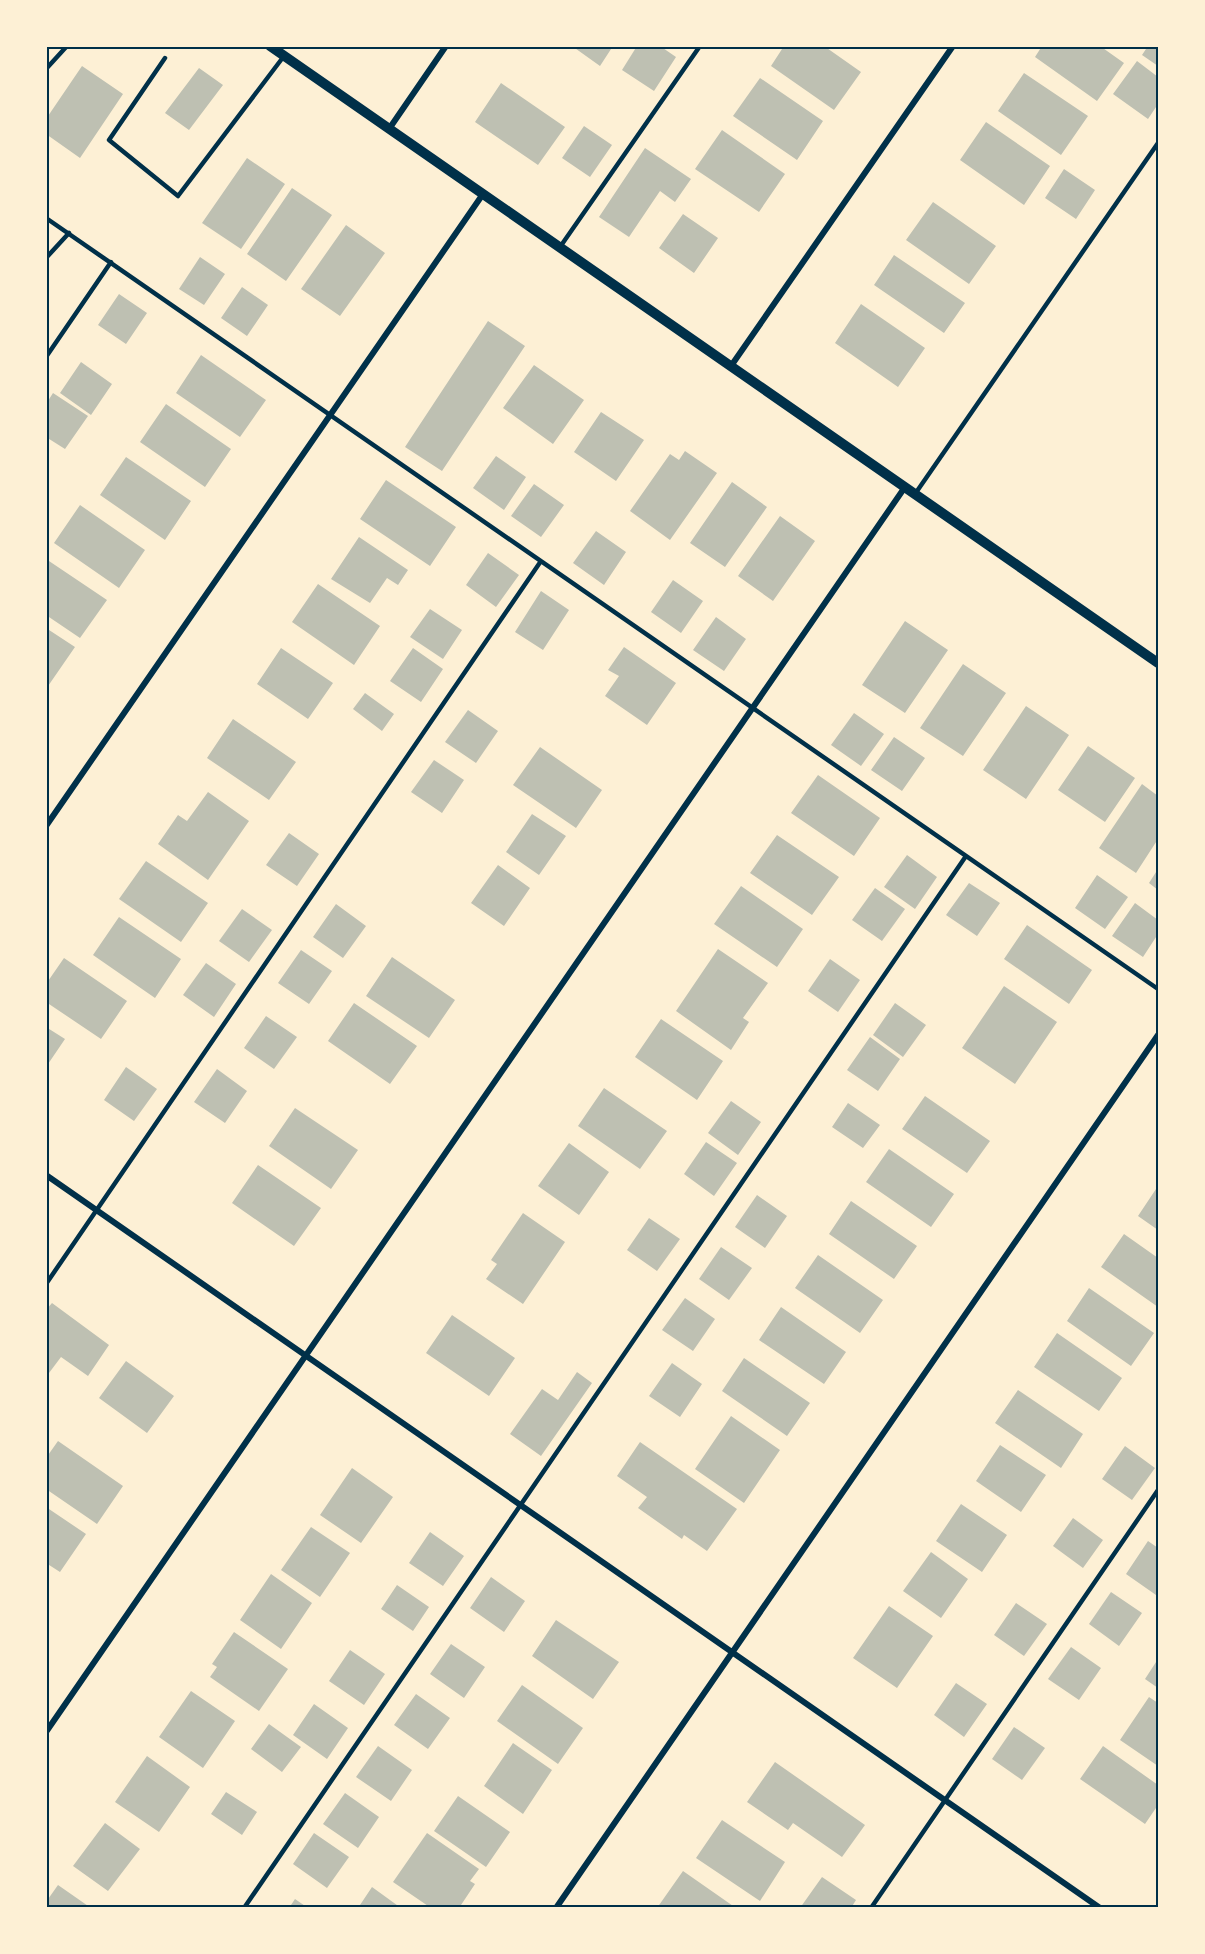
<svg xmlns="http://www.w3.org/2000/svg" width="1205" height="1954" font-family="Georgia,serif">
<style>
.building{fill:#bec0b2}
.lines{fill:none;stroke-linecap:round;stroke-linejoin:round}
.service{stroke:#003049;stroke-width:4.5}
.minor{stroke:#003049;stroke-width:6}
.tertiary{stroke:#003049;stroke-width:10}
.neatline{fill:none;stroke:#003049;stroke-width:2}
</style>
<rect width="100%" height="100%" fill="#fdf0d5"/>
<path class="building" d="M572 46H613L600 66Z
M637 46H660L676 57 654 91 622 70Z
M784 46H824L861 72 834 110 771 66Z
M1042 46H1100L1124 63 1097 101 1035 57Z
M1148 46H1158V66L1142 55Z
M1137 61 1158 77V104L1148 119 1113 94Z
M82 66 123 94 80 158 46 134V119Z
M199 68 223 85 189 130 165 113Z
M1024 73 1088 116 1061 155 998 111Z
M760 78 823 121 797 160 733 116Z
M501 83 565 127 538 165 475 122Z
M986 122 1050 166 1024 205 960 160Z
M584 126 612 145 590 177 562 158Z
M722 130 785 174 759 212 695 169Z
M645 148 691 179 675 202 660 191 629 237 599 217Z
M247 158 285 184 241 249 202 223Z
M1064 169 1095 190 1076 219 1045 198Z
M292 188 332 215 286 281 247 254Z
M933 202 996 246 969 284 906 240Z
M683 214 718 238 694 273 659 248Z
M346 225 385 253 340 316 301 289Z
M894 255 965 303 944 333 874 285Z
M200 257 225 274 204 305 179 289Z
M242 287 268 305 247 336 221 318Z
M119 294 147 313 126 344 98 325Z
M861 304 925 348 898 387 835 343Z
M488 321 525 346 442 471 405 447Z
M201 355 266 400 240 437 176 393Z
M81 362 112 384 91 415 60 393Z
M534 365 584 400 553 444 503 408Z
M53 393 88 416 65 449 46 437V404Z
M166 404 231 449 205 487 140 442Z
M601 412 644 440 616 481 574 452Z
M685 451 717 473 670 540 630 511 670 454 679 460Z
M496 456 526 477 504 510 473 488Z
M126 457 191 501 165 540 100 495Z
M386 480 456 527 430 566 360 519Z
M732 482 767 507 725 567 690 543Z
M534 484 564 505 541 537 511 516Z
M80 505 145 550 119 588 54 543Z
M780 516 815 541 773 601 738 576Z
M596 531 626 552 604 585 573 563Z
M359 537 408 570 398 585 387 578 370 603 331 579Z
M488 553 519 575 496 607 466 585Z
M46 559 107 600 80 638 46 615Z
M673 580 703 601 681 633 651 612Z
M318 584 380 626 354 665 292 622Z
M541 591 569 610 543 650 515 632Z
M430 609 462 630 443 659 410 637Z
M716 617 746 639 724 671 693 650Z
M905 621 948 650 905 713 862 685Z
M46 628 75 647 46 689Z
M624 647 676 683 647 725 605 696 619 676 608 670Z
M281 648 333 683 308 719 257 684Z
M413 648 443 669 421 702 390 681Z
M963 664 1006 693 963 756 920 728Z
M365 693 394 714 382 731 353 709Z
M1026 706 1069 735 1026 799 983 770Z
M468 710 498 731 476 763 445 742Z
M854 713 884 734 861 766 831 745Z
M233 719 296 762 269 800 207 758Z
M894 737 925 758 902 791 871 770Z
M1088 746 1135 778 1105 822 1058 790Z
M540 747 602 790 576 828 513 785Z
M434 760 464 780 442 813 411 792Z
M818 775 880 818 854 856 791 813Z
M1142 784 1158 796V839L1136 873 1099 848Z
M208 792 249 821 208 880 158 844 178 815 187 821Z
M532 814 566 836 539 875 506 852Z
M289 833 319 854 297 886 266 865Z
M777 835 839 877 812 915 750 873Z
M907 855 937 877 915 909 884 887Z
M146 861 208 903 181 942 119 899Z
M498 865 530 888 504 926 471 903Z
M1158 869V890L1149 883Z
M1097 875 1128 897 1105 929 1075 908Z
M969 883 1000 903 977 936 946 915Z
M741 886 803 929 777 967 714 924Z
M875 888 905 909 882 941 852 920Z
M1135 903 1158 920V934L1143 957 1112 936Z
M336 904 366 926 343 958 313 937Z
M242 909 272 930 249 962 219 941Z
M119 917 181 959 155 998 93 955Z
M1027 925 1092 970 1069 1004 1004 959Z
M718 949 768 983 743 1018 749 1022 731 1050 676 1011Z
M301 950 332 971 309 1004 278 983Z
M392 957 455 1000 429 1038 366 996Z
M64 958 127 1001 101 1039 46 1002V984Z
M830 959 860 980 838 1012 808 991Z
M206 963 236 984 214 1017 183 995Z
M1004 986 1057 1022 1015 1084 962 1048Z
M354 1003 417 1046 390 1084 328 1041Z
M895 1003 926 1025 903 1057 873 1035Z
M266 1016 297 1037 274 1069 244 1048Z
M661 1019 723 1061 697 1100 635 1057Z
M46 1027 65 1039 46 1067Z
M870 1037 900 1059 878 1091 847 1070Z
M126 1067 157 1089 134 1121 104 1100Z
M217 1069 247 1091 225 1123 194 1102Z
M604 1088 667 1131 640 1169 578 1126Z
M925 1096 990 1141 967 1173 902 1129Z
M731 1101 761 1122 738 1155 708 1133Z
M848 1103 880 1125 863 1148 832 1127Z
M295 1108 358 1150 331 1189 269 1146Z
M706 1142 737 1163 714 1196 684 1174Z
M569 1143 609 1172 579 1215 538 1186Z
M889 1149 954 1194 931 1227 866 1182Z
M258 1165 321 1208 294 1246 232 1203Z
M1158 1186V1230L1138 1216Z
M757 1195 787 1216 765 1248 735 1227Z
M851 1201 917 1246 894 1279 829 1234Z
M523 1213 565 1242 523 1304 486 1279 497 1264 491 1260Z
M649 1218 680 1239 657 1271 627 1250Z
M1124 1234 1158 1258V1307L1101 1267Z
M721 1247 752 1268 729 1300 699 1279Z
M818 1255 883 1300 860 1333 795 1288Z
M1089 1288 1154 1333 1131 1366 1067 1321Z
M685 1298 715 1319 693 1351 662 1330Z
M52 1303 109 1345 88 1376 61 1357 46 1377V1310Z
M781 1307 846 1352 824 1384 759 1340Z
M452 1315 515 1358 489 1396 426 1353Z
M1057 1333 1122 1378 1099 1411 1034 1367Z
M744 1358 810 1403 787 1436 722 1391Z
M126 1361 174 1396 147 1433 99 1398Z
M672 1363 702 1384 680 1417 649 1396Z
M577 1372 592 1383 541 1456 510 1434 542 1389 558 1400Z
M1018 1390 1083 1434 1061 1468 995 1423Z
M731 1416 780 1450 744 1503 695 1469Z
M58 1441 123 1486 97 1524 46 1489V1458Z
M640 1442 737 1509 707 1551 684 1535 682 1539 638 1508 647 1497 617 1476Z
M1000 1445 1046 1475 1021 1512 976 1481Z
M1125 1446 1155 1468 1132 1500 1102 1479Z
M352 1468 393 1497 361 1543 320 1515Z
M961 1504 1007 1535 982 1572 936 1541Z
M46 1507 86 1534 60 1572 46 1563Z
M1073 1518 1103 1540 1083 1568 1053 1546Z
M311 1527 350 1553 320 1597 281 1570Z
M430 1532 464 1556 443 1586 409 1563Z
M1148 1541 1158 1548V1592L1156 1595 1126 1574Z
M931 1552 968 1579 941 1618 903 1591Z
M271 1574 312 1603 281 1649 240 1620Z
M491 1577 525 1601 504 1632 470 1608Z
M397 1585 429 1607 413 1631 381 1609Z
M1111 1592 1142 1613 1119 1646 1089 1624Z
M1016 1603 1047 1624 1024 1656 994 1635Z
M889 1606 933 1636 897 1688 853 1658Z
M556 1620 619 1662 593 1699 532 1656Z
M234 1632 288 1669 259 1711 210 1677 217 1667 212 1664Z
M451 1644 485 1667 464 1698 430 1674Z
M1071 1647 1101 1668 1079 1700 1048 1679Z
M350 1650 385 1674 364 1705 329 1681Z
M1158 1659V1688L1145 1679Z
M956 1683 987 1704 964 1737 934 1715Z
M522 1685 583 1728 558 1764 497 1721Z
M191 1691 235 1721 203 1768 159 1737Z
M416 1694 450 1718 428 1749 394 1725Z
M1149 1697 1158 1703V1766L1120 1740Z
M314 1704 348 1728 327 1759 293 1735Z
M269 1724 301 1747 282 1772 251 1749Z
M1014 1727 1045 1748 1022 1780 992 1759Z
M513 1743 552 1770 523 1814 484 1786Z
M378 1746 412 1770 391 1801 356 1777Z
M1103 1746 1158 1785V1805L1145 1824 1080 1779Z
M147 1756 190 1787 159 1832 115 1802Z
M775 1762 865 1825 842 1857 793 1823 788 1830 747 1802Z
M226 1792 257 1812 242 1835 211 1814Z
M345 1793 379 1817 358 1848 323 1824Z
M458 1796 510 1832 486 1867 434 1831Z
M722 1820 785 1862 760 1901 696 1858Z
M105 1823 140 1849 108 1891 73 1866Z
M314 1833 349 1857 327 1888 293 1864Z
M427 1833 479 1869 470 1881 475 1884 459 1908H431L393 1882Z
M683 1871 736 1908H657Z
M822 1877 856 1900 851 1908H800Z
M58 1885 91 1908H46V1902Z
M372 1887 401 1908H358Z
M295 1899 308 1908H289Z"/>
<g class="lines">
<path class="service" d="M165 58 109 140 178 196 284 56
M46 69 67 46
M46 218 1158 989
M560 247 700 46
M46 258 69 233
M46 357 111 262
M915 494 1158 143
M46 1284 541 561
M244 1908 966 856
M871 1908 1158 1490"/>
<path class="minor" d="M389 129 446 46
M731 366 953 46
M46 826 483 194
M46 1175 1100 1908
M46 1732 905 487
M556 1908 1158 1035"/>
<path class="tertiary" d="M270 46 1158 663"/>
</g>
<rect width="1205" height="1954" fill="none" stroke="#fdf0d5" stroke-width="96"/>
<rect x="48" y="48" width="1109" height="1858" class="neatline"/>
</svg>
